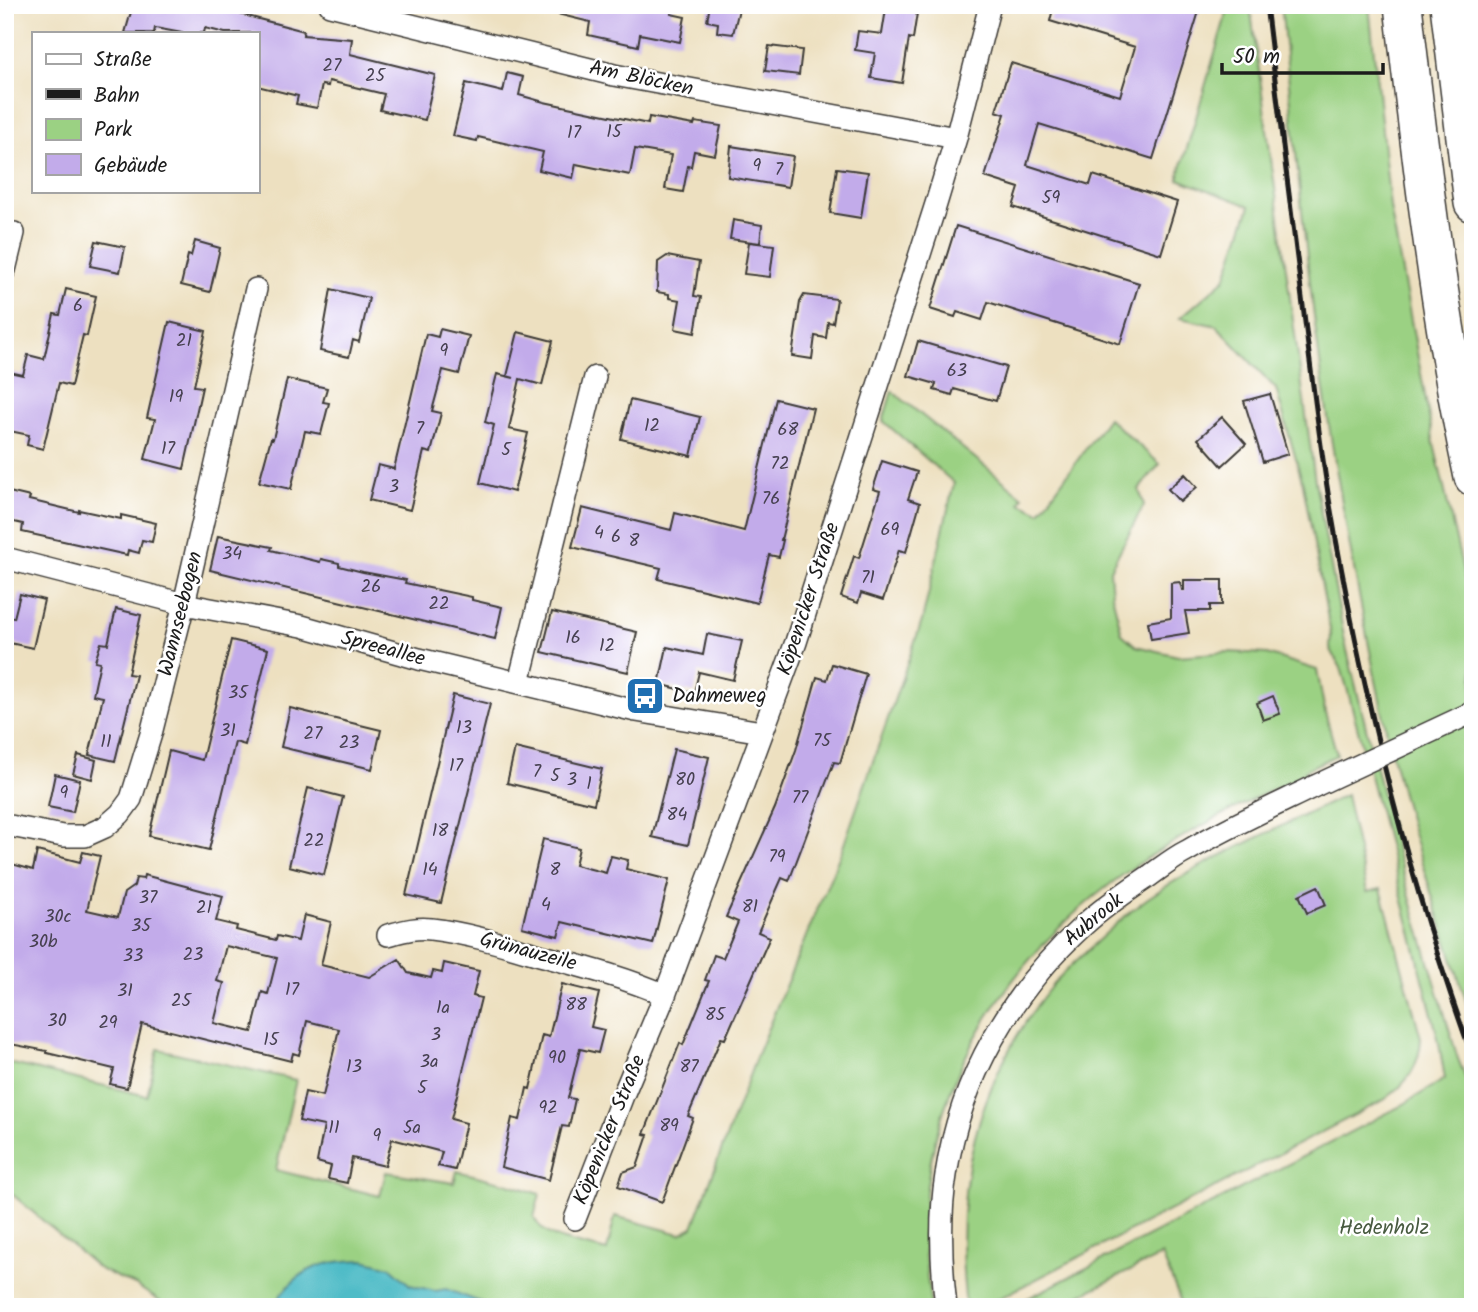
<svg xmlns="http://www.w3.org/2000/svg" width="1478" height="1312" font-family="Kalam,sans-serif">
<style>
.green{fill:#9bd183;stroke:#5c7650;stroke-width:2}
.water{fill:#4fbcc7;stroke:#366c72;stroke-width:2}
.building{fill:#c2abea;fill-rule:evenodd}
.lines{fill:none;stroke-linecap:round;stroke-linejoin:round}
.street-casing{stroke:#3b3935;stroke-width:24}
.highway-casing{stroke:#3b3935;stroke-width:40}
.street{stroke:#fff;stroke-width:21}
.highway{stroke:#fff;stroke-width:37}
.rail{stroke:#1c1c1c;stroke-width:5}
.street-bridge-casing{stroke:#3b3935;stroke-width:24;stroke-linecap:butt}
.street-bridge{stroke:#fff;stroke-width:21}
.labels{text-anchor:middle;dominant-baseline:central;stroke-width:5;stroke-linejoin:round;paint-order:stroke}
.number-label{font-size:18px;fill:#464050}
.street-label{font-size:21px;fill:#1c1c1c;stroke:#fff}
.poi-label{font-size:21px;fill:#1c1c1c;stroke:#fff;text-anchor:start}
.park-label{font-size:21px;fill:#485b40;stroke:#fff}
</style>
<rect width="100%" height="100%" fill="#fff"/>
<filter id="ink" filterUnits="userSpaceOnUse"><feTurbulence type="fractalNoise" baseFrequency=".0143" numOctaves="2"/><feDisplacementMap in="SourceGraphic" scale="14" xChannelSelector="R" yChannelSelector="G"/><feConvolveMatrix kernelMatrix="1 2 1 2 8 2 1 2 1" color-interpolation-filters="sRGB"/></filter>
<filter id="wash" filterUnits="userSpaceOnUse"><feTurbulence type="fractalNoise" baseFrequency=".00686" numOctaves="4" result="noise"/><feDisplacementMap in="SourceGraphic" scale="28" xChannelSelector="R" yChannelSelector="G"/><feGaussianBlur stdDeviation="1.57" result="paint"/><feColorMatrix in="noise" values="0 0 0 0 0 0 0 0 0 0 0 0 0 0 0 0 0 1.4 0 .05"/><feComposite in="paint" operator="in"/></filter>
<g filter="url(#wash)">
<rect width="100%" height="100%" fill="#ede0c0"/>
<path class="green" d="M1229 5H1250L1315 481 1345 642 1396 850 1458 1059 1473 1096V1307H1183L1162 1255 1056 1307H1011L1399 1107 1445 1079 1438 1038 1410 928 1347 688 1341 668 1330 648 1331 635 1303 484 1276 389 1217 326 1180 318 1225 279 1250 206 1178 179Z
M1281 5H1369L1390 207 1434 444 1473 614V1022C1442 926 1409 831 1387 733 1368 645 1351 556 1336 468 1310 315 1297 159 1281 5Z
M892 391 1023 497 1020 503 1040 512 1108 418 1160 464 1139 489 1144 505 1110 570 1112 595 1122 634 1136 646 1178 656 1228 652 1267 654 1317 670 1325 712 1337 755 1305 770 1306 773C1248 802 1188 830 1134 867 1015 948 932 1070 924 1217 923 1247 927 1277 931 1307H168L137 1286 99 1269 5 1188V1062L147 1096 158 1049 296 1080 276 1170 380 1196 386 1172 454 1183 457 1171 509 1184 540 1194 534 1217C544 1242 584 1244 607 1251L615 1216 680 1234 693 1227 758 1052 842 850 922 621 954 483 883 421Z
M1346 795 1367 892 1381 889 1421 1038C1420 1066 1407 1084 1384 1100L996 1300 978 1307H966C952 1188 975 1083 1050 988 1061 974 1075 962 1088 950 1107 932 1127 913 1148 898 1209 857 1280 828 1346 795Z"/>
<path class="water" d="M364 1260 390 1267 410 1285 435 1291 446 1289 493 1307H280V1296C304 1265 326 1261 364 1260Z"/>
<g id="blocks">
<path class="building" d="M133 5H206L304 31 303 35 352 39 350 54 435 75 425 120 380 110 384 94 329 81 328 86 322 85 317 108 296 104 298 96 257 86V33H225L205 28 204 33H182L155 28 154 33H125Z
M549 5H673L671 14 685 17 680 42 640 34 638 46 588 35 590 22 549 12Z
M710 5H740L733 34 717 32 718 23 707 21Z
M1054 5H1201L1153 159 1039 124 1027 165 1090 185 1093 175 1177 202 1161 254 1013 207 1019 188 985 177 1005 114 996 111 1011 63 1120 96 1135 47 1050 21Z
M886 9 917 13 913 39 909 38 902 83 871 78 875 53 855 50 858 31 882 34Z
M769 46 802 50 799 75 765 71Z
M507 73 523 77 519 95 544 102 648 124 649 117 694 125 695 122 721 126 715 155 694 151 691 167 688 166 683 192 665 189 671 155 635 149 630 175 576 164 573 178 539 170 543 152 478 137 477 141 453 136 466 83 503 92Z
M731 146 793 156 788 187 728 177Z
M837 168 868 172 861 218 830 213Z
M733 220 762 225 760 243 730 239Z
M956 226 1139 283 1120 344 988 302 982 320 957 312 955 317 930 309Z
M96 241 125 247 120 272 90 266Z
M195 241 220 248 210 292 181 285 188 255 191 256Z
M749 242 774 245 770 277 744 274Z
M667 256 699 262 694 296 701 297 695 333 675 329 680 300 669 298V294L657 292 658 262Z
M66 289 96 296 87 336 83 335 71 386 59 383 43 449 27 445 29 435 5 430V371L23 375 28 355 44 359 54 314 60 315Z
M331 289 369 298 359 342 353 340 349 357 320 351Z
M804 295 837 299 833 323 828 322 826 338 815 336 812 359 792 356 800 302Z
M169 322 206 331 194 386 202 387 184 469 145 459 155 419 147 418Z
M440 329 469 336 459 374 443 370 432 411 441 413 431 453 424 451 410 510 369 500 378 465 394 469 426 334 438 337Z
M518 332 553 341 542 385 520 379 509 429 528 433 514 492 480 483 494 425 485 422 497 374 514 378 507 376Z
M918 341 1006 367 996 401 954 389 952 395 934 390 936 384 908 376Z
M287 379 327 388 323 402 329 403 321 434 305 431 291 489 259 482 271 438 273 439Z
M1270 394 1288 454 1263 462 1244 401Z
M776 399 813 408 781 540H783L779 557 769 555 757 603 658 579 661 568 572 547 582 508 671 530 675 513 744 531Z
M630 400 700 417 691 456 621 439Z
M1222 417 1246 444 1222 466 1198 439Z
M882 461 917 472 908 499 920 503 906 552 899 550 883 600 861 593 858 603 841 597 854 556 859 558 880 491 873 489Z
M1185 474 1197 487 1180 502 1168 489Z
M5 491 30 497 29 500 79 512V510L121 519V515L156 523 152 542 142 540 139 553 128 550 127 555 22 532 23 524 5 520Z
M218 536 272 547 271 550 320 562 321 559 339 563V566L363 572 406 580 405 583 472 597V600L502 607 495 639 210 570Z
M1184 580H1222V605H1210V611H1185L1189 633 1151 639 1148 622 1171 618V583L1180 582 1182 590H1184Z
M20 594 44 600 33 648 5 642V616L14 618Z
M116 609 141 615 128 674 136 675 115 761 89 755 103 697 93 695 100 662 95 661 101 643 108 644Z
M552 612 637 632 628 672 542 652Z
M707 634 742 641 733 680 699 672 694 693 659 684 667 647 703 655Z
M231 640 268 649 245 745 235 742 209 850 149 836 169 751 202 760Z
M832 664 866 674 840 763 834 762 789 881 782 878 758 932 770 937 725 1039 721 1038 688 1116 693 1118 662 1202 618 1186 623 1172 637 1167 648 1135 644 1134 680 1043 683 1045 709 981 705 980 714 955 723 958 738 922 726 917 775 808 796 750 817 677 827 680Z
M453 695 490 704 441 903 406 895Z
M1273 696 1280 714 1263 720 1257 703Z
M290 708 381 730 372 769 281 747Z
M515 748 602 769 594 804 507 783Z
M674 749 709 757 688 845 652 837Z
M78 755 96 760 92 779 73 774Z
M55 774 80 780 73 812 48 807Z
M308 788 343 797 324 875 289 866Z
M543 839 579 848 575 865 606 873 611 856 628 860 626 869 669 880 653 944 562 922 558 936 522 927Z
M37 851 80 862 83 852 100 856 87 910 118 917 124 893 134 886 136 878 143 879 144 875 223 896 216 921 237 926 236 930 276 940 277 936 298 941 304 915 331 922 321 965 369 977 399 959 408 973 431 978 433 971 442 973 444 963 479 971 473 996 481 998 451 1119 466 1123 455 1170 438 1166 442 1152 392 1139 385 1166 352 1158 347 1183 328 1179 331 1166 317 1162 324 1126 299 1121 305 1092 323 1096 339 1029 307 1021 299 1055 293 1053 291 1061 142 1024 127 1088 110 1084 114 1069 47 1053V1051L5 1043V862L33 870ZM226 946 277 958 268 994 262 992 252 1032 214 1023 224 983 217 981Z
M1318 886 1326 905 1307 913 1299 895Z
M562 984 599 993 591 1027 604 1030 598 1053 580 1049 568 1098 575 1099 569 1127 562 1126 549 1180 501 1167 512 1118 520 1120 527 1088 530 1089 542 1035 549 1037Z"/>
</g>
</g>
<g filter="url(#ink)">
<use href="#blocks" fill-opacity="0" stroke="#3b3935" stroke-width="2"/>
<g class="lines">
<g class="street-casing">
<path id="street" d="M330 5 614 75 956 138
M5 270 14 233
M5 558 184 604 302 626 419 659 636 711 762 732
M519 682 595 377
M5 825 63 836H85L105 827 120 814 131 799 151 734 184 604 256 289
M388 935C403 931 416 927 431 929 466 933 502 944 536 954 580 966 624 977 665 995
M575 1219 624 1093 665 995 796 642 936 204 956 138 990 5
M946 1307C941 1263 939 1218 946 1175 960 1078 1012 991 1084 925 1103 907 1126 892 1148 877 1161 868 1173 858 1187 851 1228 827 1272 807 1315 786"/>
</g>
<g class="highway-casing">
<path id="highway" d="M1403 5C1421 164 1440 321 1473 477
M1449 5 1473 203"/>
</g>
<use href="#street" class="street"/>
<use href="#highway" class="highway"/>
<path class="rail" d="M1266 5C1279 111 1291 216 1305 322 1312 379 1319 436 1328 493 1360 685 1406 875 1473 1058"/>
<g class="street-bridge-casing">
<path id="street-bridge" d="M1315 786 1473 712"/>
</g>
<use href="#street-bridge" class="street-bridge"/>
</g>
</g>
<defs>
<g id="bus-square" transform="scale(2.0125)"><rect x="-9" y="-9" width="18" height="18" rx="4" fill="#1f6fb2" stroke="#fff"/><path d="M-5-6H5V4H4V6H2V4H-2V6H-4V4H-5ZM-3.5-4V0h7V-4ZM-3.5 1.2v1.5H-2V1.2ZM2 1.2v1.5H3.5V1.2Z" fill="#fff"/></g>
</defs>
<g fill-rule="evenodd">
<use href="#bus-square" x="645" y="696"/>
</g>
<g class="labels">
<g class="number-label">
<text x="332" y="66">27</text>
<text x="375" y="76">25</text>
<text x="614" y="132">15</text>
<text x="574" y="133">17</text>
<text x="757" y="166">9</text>
<text x="779" y="170">7</text>
<text x="1051" y="198">59</text>
<text x="78" y="306">6</text>
<text x="184" y="341">21</text>
<text x="444" y="351">9</text>
<text x="957" y="371">63</text>
<text x="176" y="397">19</text>
<text x="652" y="426">12</text>
<text x="420" y="429">7</text>
<text x="788" y="430">68</text>
<text x="168" y="449">17</text>
<text x="506" y="450">5</text>
<text x="780" y="464">72</text>
<text x="394" y="487">3</text>
<text x="771" y="499">76</text>
<text x="890" y="530">69</text>
<text x="599" y="533">4</text>
<text x="616" y="537">6</text>
<text x="634" y="541">8</text>
<text x="232" y="554">34</text>
<text x="868" y="578">71</text>
<text x="371" y="587">26</text>
<text x="439" y="604">22</text>
<text x="573" y="638">16</text>
<text x="607" y="646">12</text>
<text x="238" y="693">35</text>
<text x="464" y="728">13</text>
<text x="228" y="731">31</text>
<text x="313" y="734">27</text>
<text x="822" y="741">75</text>
<text x="106" y="742">11</text>
<text x="349" y="743">23</text>
<text x="456" y="766">17</text>
<text x="537" y="772">7</text>
<text x="555" y="776">5</text>
<text x="572" y="780">3</text>
<text x="685" y="780">80</text>
<text x="589" y="784">1</text>
<text x="64" y="793">9</text>
<text x="800" y="798">77</text>
<text x="677" y="815">84</text>
<text x="440" y="831">18</text>
<text x="314" y="841">22</text>
<text x="777" y="857">79</text>
<text x="430" y="870">14</text>
<text x="555" y="870">8</text>
<text x="148" y="898">37</text>
<text x="546" y="905">4</text>
<text x="750" y="907">81</text>
<text x="204" y="908">21</text>
<text x="58" y="917">30c</text>
<text x="141" y="926">35</text>
<text x="43" y="942">30b</text>
<text x="193" y="955">23</text>
<text x="133" y="956">33</text>
<text x="292" y="990">17</text>
<text x="125" y="991">31</text>
<text x="181" y="1001">25</text>
<text x="576" y="1005">88</text>
<text x="443" y="1008">1a</text>
<text x="715" y="1015">85</text>
<text x="57" y="1021">30</text>
<text x="108" y="1023">29</text>
<text x="436" y="1035">3</text>
<text x="271" y="1040">15</text>
<text x="557" y="1058">90</text>
<text x="429" y="1062">3a</text>
<text x="354" y="1067">13</text>
<text x="689" y="1067">87</text>
<text x="422" y="1088">5</text>
<text x="548" y="1108">92</text>
<text x="669" y="1126">89</text>
<text x="334" y="1128">11</text>
<text x="412" y="1128">5a</text>
<text x="377" y="1136">9</text>
</g>
<g class="street-label">
<text transform="translate(641 79) rotate(12)">Am Blöcken</text>
<text transform="translate(809 599) rotate(-72)">Köpenicker Straße</text>
<text transform="translate(181 614) rotate(-76)">Wannseebogen</text>
<text transform="translate(383 649) rotate(15)">Spreeallee</text>
<text transform="translate(1094 920) rotate(-40)">Aubrook</text>
<text transform="translate(528 952) rotate(15)">Grünauzeile</text>
<text transform="translate(610 1130) rotate(-68)">Köpenicker Straße</text>
</g>
<g class="poi-label">
<text x="672" y="696">Dahmeweg</text>
</g>
<g class="park-label">
<text x="1384" y="1228">Hedenholz</text>
</g>
</g>
<rect width="1478" height="1312" fill="none" stroke="#fff" stroke-width="28"/>
<rect x="32" y="32" width="228" height="161" fill="#ffffff" stroke="#a4a4a4" stroke-width="2"/>
<rect x="46" y="54" width="35" height="10" fill="#ffffff" stroke="#a4a4a4" stroke-width="2"/>
<text x="94" y="66" font-size="21" fill="#1c1c1c">Straße</text>
<rect x="46" y="89" width="35" height="10" fill="#1c1c1c" stroke="#a4a4a4" stroke-width="2"/>
<text x="94" y="102" font-size="21" fill="#1c1c1c">Bahn</text>
<rect x="46" y="119" width="35" height="21" fill="#9bd183" stroke="#a4a4a4" stroke-width="2"/>
<text x="94" y="136" font-size="21" fill="#1c1c1c">Park</text>
<rect x="46" y="154" width="35" height="21" fill="#c2abea" stroke="#a4a4a4" stroke-width="2"/>
<text x="94" y="172" font-size="21" fill="#1c1c1c">Gebäude</text>
<path d="M1222 63v10h161v-10" fill="none" stroke="#1c1c1c" stroke-width="3.5"/>
<text x="1233" y="63" font-size="21" fill="#1c1c1c" stroke="#ffffff" stroke-width="5" paint-order="stroke">50 m</text>
</svg>
